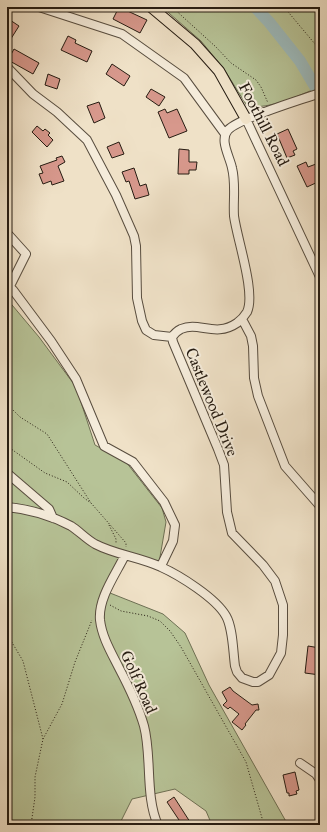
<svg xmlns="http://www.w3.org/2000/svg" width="327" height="832" font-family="'IM FELL Great Primer',serif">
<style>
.green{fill:#b7c397;stroke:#6e7054}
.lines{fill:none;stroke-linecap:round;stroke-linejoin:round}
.river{stroke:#9dbbbd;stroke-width:12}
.building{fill:#d7988c;stroke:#261c12}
.minor-casing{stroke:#584d3f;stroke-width:10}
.major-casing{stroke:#261c12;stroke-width:12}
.path{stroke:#261c12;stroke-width:1;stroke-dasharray:1 2;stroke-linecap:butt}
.minor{stroke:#f5ecdb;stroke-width:8}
.major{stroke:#efe1c7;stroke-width:10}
.labels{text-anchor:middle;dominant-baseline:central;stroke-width:4;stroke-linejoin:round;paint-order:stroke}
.street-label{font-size:16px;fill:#261c12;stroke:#f5ecdb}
</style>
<rect width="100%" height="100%" fill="#efe1c7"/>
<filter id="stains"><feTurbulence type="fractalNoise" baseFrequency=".005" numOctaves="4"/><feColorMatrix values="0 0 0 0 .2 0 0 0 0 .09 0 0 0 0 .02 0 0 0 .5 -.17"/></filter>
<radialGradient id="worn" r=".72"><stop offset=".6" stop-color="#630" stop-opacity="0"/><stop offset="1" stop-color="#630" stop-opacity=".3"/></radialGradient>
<path class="green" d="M162 7H320V87C299 95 270 110 247 106L224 69 201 41Z
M7 299 39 337 76 387 95 445 126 462 162 508 166 522 159 563 123 550 105 591 163 614 185 633 209 685 288 825H212L206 811 175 789 132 799 119 825H7Z"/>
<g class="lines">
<path class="river" d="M255 7 269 22 300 61 316 88"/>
</g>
<path class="building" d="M119 7 147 20 140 33 113 19Z
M7 18 19 26 7 45Z
M68 36 76 40 75 43 92 51 87 62 61 50Z
M14 49 39 63 33 74 8 60Z
M112 64 130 76 124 86 106 74Z
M48 74 60 79 57 89 45 85Z
M151 89 165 97 159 106 146 97Z
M99 102 105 118 94 123 87 106Z
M165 109 167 113 177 109 187 131 169 138 158 112Z
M37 126 43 131 45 129 50 133 48 135 53 140 47 147 32 132Z
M288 129 297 149 293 151 295 155 287 158 277 134Z
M119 142 124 154 112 158 107 147Z
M179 149 189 150V162H197L196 170H189V174H178Z
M62 156 65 162 58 166 64 181 52 185 51 181 43 184 39 174 43 173 40 166 57 160 56 158Z
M306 162 308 167 316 164 320 173V181L307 187 297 166Z
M134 168 140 186 146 184 149 195 135 199 129 181 126 182 122 172Z
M308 646 320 648 318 663H320V675L305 673Z
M230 687 233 691 252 705 258 704 259 710H256L245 724 246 725 242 730 232 722 239 714 230 707 228 709 223 705 227 701 222 692Z
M295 772 299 790 296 791 297 794 289 796V793H287L283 775Z
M174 797 192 825H172L179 820 167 802Z"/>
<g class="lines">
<g class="minor-casing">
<path id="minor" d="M39 7 122 34 184 78 225 134
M7 67 33 94 57 112 87 140 116 195 134 236 136 246 137 298 142 321 146 330 154 335 172 337
M246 119 320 277
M7 233 26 254 10 286
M7 284 13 290 51 341 76 379 104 446 133 462 164 502 175 525 173 541 161 566
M242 319 251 336 253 346 254 378 258 396 285 466 320 506
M7 473 49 509 53 518
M7 507C28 509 52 516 71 526 79 531 86 539 95 544 116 555 140 557 161 567 179 575 216 598 226 616 233 628 233 652 235 666L237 672 242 678 253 682H258L269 675 281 653 283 635V605L275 581 263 565 232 533 227 512 224 465 218 449 173 342 172 337C174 334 177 331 181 329 199 321 215 338 237 323 241 320 244 317 247 312 256 293 237 239 234 216 233 200 236 184 232 168 230 157 219 140 228 130 239 118 301 100 320 93
M125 555C116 574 98 598 100 620 102 637 111 652 119 668 129 687 138 705 144 726 152 756 145 797 158 825
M300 763 316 774 320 780"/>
</g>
<g class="major-casing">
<path id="major" d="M151 7 195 44 219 71 246 119"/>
</g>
<path class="path" d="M172 7 216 47 231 63 256 80 261 87 268 103
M284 7 320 50
M7 404 20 417 47 434 91 503 126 543V547
M7 446 45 473 67 482 84 498 91 503
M109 525 116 539V544
M110 605 121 611 148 616 160 621 170 631 181 647 246 762 264 825
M7 634 23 661 43 739
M31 825 35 797V777L43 739 62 704 75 662 92 620"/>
<use href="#minor" class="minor"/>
<use href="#major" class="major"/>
</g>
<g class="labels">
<g class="street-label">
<text transform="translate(264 124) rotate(63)">Foothill Road</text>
<text transform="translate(212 402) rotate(68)">Castlewood Drive</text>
<text transform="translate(139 682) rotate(66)">Golf Road</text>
</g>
</g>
<rect width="327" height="832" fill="none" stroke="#efe1c7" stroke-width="24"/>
<rect x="8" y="8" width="311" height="816" fill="none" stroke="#261c12" stroke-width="2"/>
<rect x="12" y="12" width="303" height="808" fill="none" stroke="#261c12"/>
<rect width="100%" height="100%" filter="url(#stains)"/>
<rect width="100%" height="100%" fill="url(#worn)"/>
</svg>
